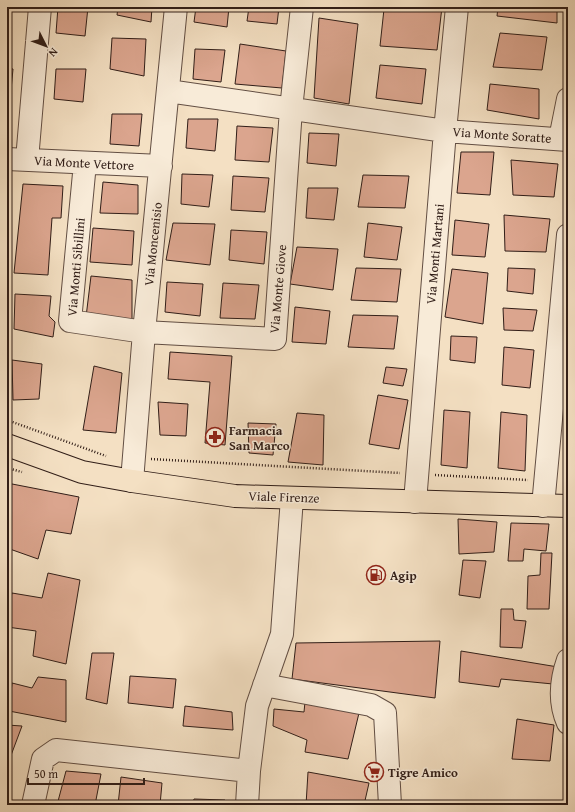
<svg xmlns="http://www.w3.org/2000/svg" width="575" height="812" font-family="'Gentium Book Plus',serif">
<style>
.building{fill:#dba58e;stroke:#311e18}
.lines{fill:none;stroke-linecap:round;stroke-linejoin:round}
.minor-casing{stroke:#624e43;stroke-width:24}
.major-casing{stroke:#311e18;stroke-width:24}
.path{stroke:#311e18;stroke-width:2.5;stroke-dasharray:1 2;stroke-linecap:butt}
.minor{stroke:#f8ebd8;stroke-width:22}
.major{stroke:#f4e0c3;stroke-width:22}
.labels{text-anchor:middle;dominant-baseline:central;stroke-width:3;stroke-linejoin:round;paint-order:stroke}
.street-label{font-size:13px;fill:#311e18;stroke:#f8ebd8}
.poi-label{font-size:13px;font-weight:bold;fill:#311e18;stroke:#f8ebd8;text-anchor:start}
</style>
<rect width="100%" height="100%" fill="#f4e0c3"/>
<filter id="stains"><feTurbulence type="fractalNoise" baseFrequency=".005" numOctaves="4"/><feColorMatrix values="0 0 0 0 .2 0 0 0 0 .09 0 0 0 0 .02 0 0 0 .5 -.17"/></filter>
<radialGradient id="worn" r=".72"><stop offset=".6" stop-color="#630" stop-opacity="0"/><stop offset="1" stop-color="#630" stop-opacity=".3"/></radialGradient>
<path class="building" d="M58 7H88L85 36 56 33Z
M118 7H152L151 22 117 15Z
M196 7H229L227 27 194 22Z
M249 7H279L277 24 247 21Z
M401 7H442L437 50 380 46 384 9Z
M498 7H557V23L497 16Z
M319 18 358 24 349 104 314 98Z
M500 33 547 37 542 70 493 67Z
M112 38 146 39 144 76 110 69Z
M240 44 286 51 282 88 235 84Z
M195 49 225 50 221 82 193 79Z
M380 65 426 69 422 104 376 98Z
M7 68 13 69 11 90 7 92Z
M56 69H86L83 102 54 99Z
M490 84 539 89V119L487 110Z
M112 114H142L139 146 110 144Z
M188 119H218L215 151 186 148Z
M237 126 273 128 269 162 235 160Z
M309 133 339 134 336 166 307 163Z
M461 152H494L490 195 457 193Z
M511 160 558 164 554 197 513 195Z
M182 174 213 175 209 207 181 204Z
M363 175 409 176 405 208 358 207Z
M233 176 269 178 265 212 231 210Z
M103 182 138 185V214L100 213Z
M23 184 63 186 61 218H52L48 275 14 273Z
M308 188H338L334 220 306 218Z
M504 215 550 219 546 252 505 251Z
M455 220 489 224 485 257 452 255Z
M173 223 215 224 210 265 166 260Z
M368 223 402 227 397 260 364 257Z
M93 228 134 231 132 265 90 262Z
M231 230 267 232 264 264 229 260Z
M297 247 338 249 333 290 290 284Z
M356 268 401 269 397 302 351 300Z
M508 268 535 269 533 294 507 291Z
M452 269 488 273 483 324 445 317Z
M91 276 132 280V323L86 317Z
M167 282 203 284 200 316 165 312Z
M223 283 259 285 255 319 220 318Z
M15 294 51 296 49 316 55 322 53 337 14 329Z
M295 307 330 311 326 344 292 342Z
M503 308 537 310 533 331 504 330Z
M353 315 398 316 394 349 348 347Z
M451 336 477 337 475 363 450 360Z
M504 347 534 350 530 388 502 385Z
M170 352 232 356 225 445 205 443 210 382 168 379Z
M12 360 42 364 39 399 13 400Z
M94 366 122 373 116 433 83 430Z
M386 367 407 369 403 386 383 383Z
M378 395 408 400 399 449 369 444Z
M158 402 188 404 186 436 160 435Z
M444 410 470 412 467 468 441 465Z
M501 412 527 415 525 471 498 468Z
M297 413 324 415 323 465 288 462Z
M248 423 276 424 273 455 249 453Z
M7 483 79 497 71 534 46 530 38 559 7 548Z
M458 519 497 522 494 552 459 554Z
M511 523 549 524 546 551 524 549 523 561H508Z
M541 553H552L549 609H527L528 576 540 575Z
M463 560 486 561 480 598 459 595Z
M48 573 80 580 66 664 33 656 36 631 7 627V615L12 593 42 598Z
M501 609H513L514 620 526 621 522 648 500 647Z
M440 641 435 698 292 679 296 643Z
M461 651 558 667 553 684 501 679 499 687 459 682Z
M92 653H114L107 704 86 699Z
M130 676 176 679 173 708 128 703Z
M38 677 66 680V722L9 711 12 683 32 688Z
M305 702 359 713 348 759 305 752 307 740 273 726 274 709 304 712Z
M185 706 232 712 233 730 183 726Z
M517 719 554 725 550 761 512 759Z
M7 725 22 726 7 766Z
M66 771 101 774 95 805H57Z
M308 772 369 783 364 805H306Z
M121 777 162 783 160 805H118Z
M194 799 225 800 224 805H192Z"/>
<g class="lines">
<g class="minor-casing">
<path id="minor" d="M168 91 445 131 568 140
M560 139 568 99
M7 159 161 166
M27 160 40 7
M85 163 70 321 144 332 275 339 291 109 302 7
M132 481 144 332 176 7
M415 502 445 131 457 7
M543 506 568 235
M568 660C561 680 559 703 568 723
M264 685 371 705 385 713 390 805
M33 805 43 759 56 750 249 771
M247 805 249 771 257 706 282 634 292 498"/>
</g>
<g class="major-casing">
<path id="major" d="M7 445 82 472 132 481 235 496 568 506"/>
</g>
<path class="path" d="M7 420 106 456
M151 459 400 473
M7 468 22 472
M435 475 528 480"/>
<use href="#minor" class="minor"/>
<use href="#major" class="major"/>
</g>
<defs>
<g id="pharmacy-ring" transform="scale(1)"><circle r="9.5" fill="#f8ebd8" stroke="#8f2418" stroke-width="1.5"/><path d="M-2-6h4v4h4v4h-4v4h-4v-4h-4v-4h4Z" fill="#8f2418"/></g>
<g id="fuel-ring" transform="scale(1)"><circle r="9.5" fill="#f8ebd8" stroke="#8f2418" stroke-width="1.5"/><path d="M-5.5-6h7V0h2V4h1.3V-2.5L3-4.5l.8-.8L6-3V5H2.5V1h-1V6h-7ZM-4.2-4.7v3.2H.2V-4.7Z" fill="#8f2418"/></g>
<g id="supermarket-ring" transform="scale(1)"><circle r="9.5" fill="#f8ebd8" stroke="#8f2418" stroke-width="1.5"/><path d="M-6-5.5h2.5l.6 2H6L4.5 2H-2.5L-4.4-4H-6ZM-1.5 3.2a1.3 1.3 0 1 0 .1 0ZM3 3.2a1.3 1.3 0 1 0 .1 0Z" fill="#8f2418"/></g>
</defs>
<g fill-rule="evenodd">
<use href="#pharmacy-ring" x="215" y="437"/>
<use href="#fuel-ring" x="376" y="575"/>
<use href="#supermarket-ring" x="374" y="772"/>
</g>
<g class="labels">
<g class="street-label">
<text transform="translate(502 135) rotate(4)">Via Monte Soratte</text>
<text transform="translate(84 163) rotate(3)">Via Monte Vettore</text>
<text transform="translate(153 244) rotate(-84)">Via Moncenisio</text>
<text transform="translate(435 254) rotate(-85)">Via Monti Martani</text>
<text transform="translate(76 267) rotate(-85)">Via Monti Sibillini</text>
<text transform="translate(278 289) rotate(-85)">Via Monte Giove</text>
<text transform="translate(284 497) rotate(2)">Viale Firenze</text>
</g>
<g class="poi-label">
<text x="229" y="430">Farmacia<tspan x="229" dy="15">San Marco</tspan></text>
<text x="390" y="575">Agip</text>
<text x="388" y="772">Tigre Amico</text>
</g>
</g>
<rect width="575" height="812" fill="none" stroke="#f4e0c3" stroke-width="24"/>
<rect x="8" y="8" width="559" height="796" fill="none" stroke="#311e18" stroke-width="2"/>
<rect x="12" y="12" width="551" height="788" fill="none" stroke="#311e18"/>
<g transform="translate(46 46) rotate(132)" stroke="#f8ebd8" stroke-width="3" paint-order="stroke">
<path d="M0-3L7 15L0 10L-7 15Z" fill="#311e18"/>
<text y="-6" font-size="11" font-weight="bold" text-anchor="middle" fill="#311e18">N</text>
</g>
<path d="M28 778v6h116v-6" fill="none" stroke="#311e18" stroke-width="2"/>
<text x="34" y="778" font-size="12" fill="#311e18" stroke="#f8ebd8" stroke-width="3" paint-order="stroke">50 m</text>
<rect width="100%" height="100%" filter="url(#stains)"/>
<rect width="100%" height="100%" fill="url(#worn)"/>
</svg>
